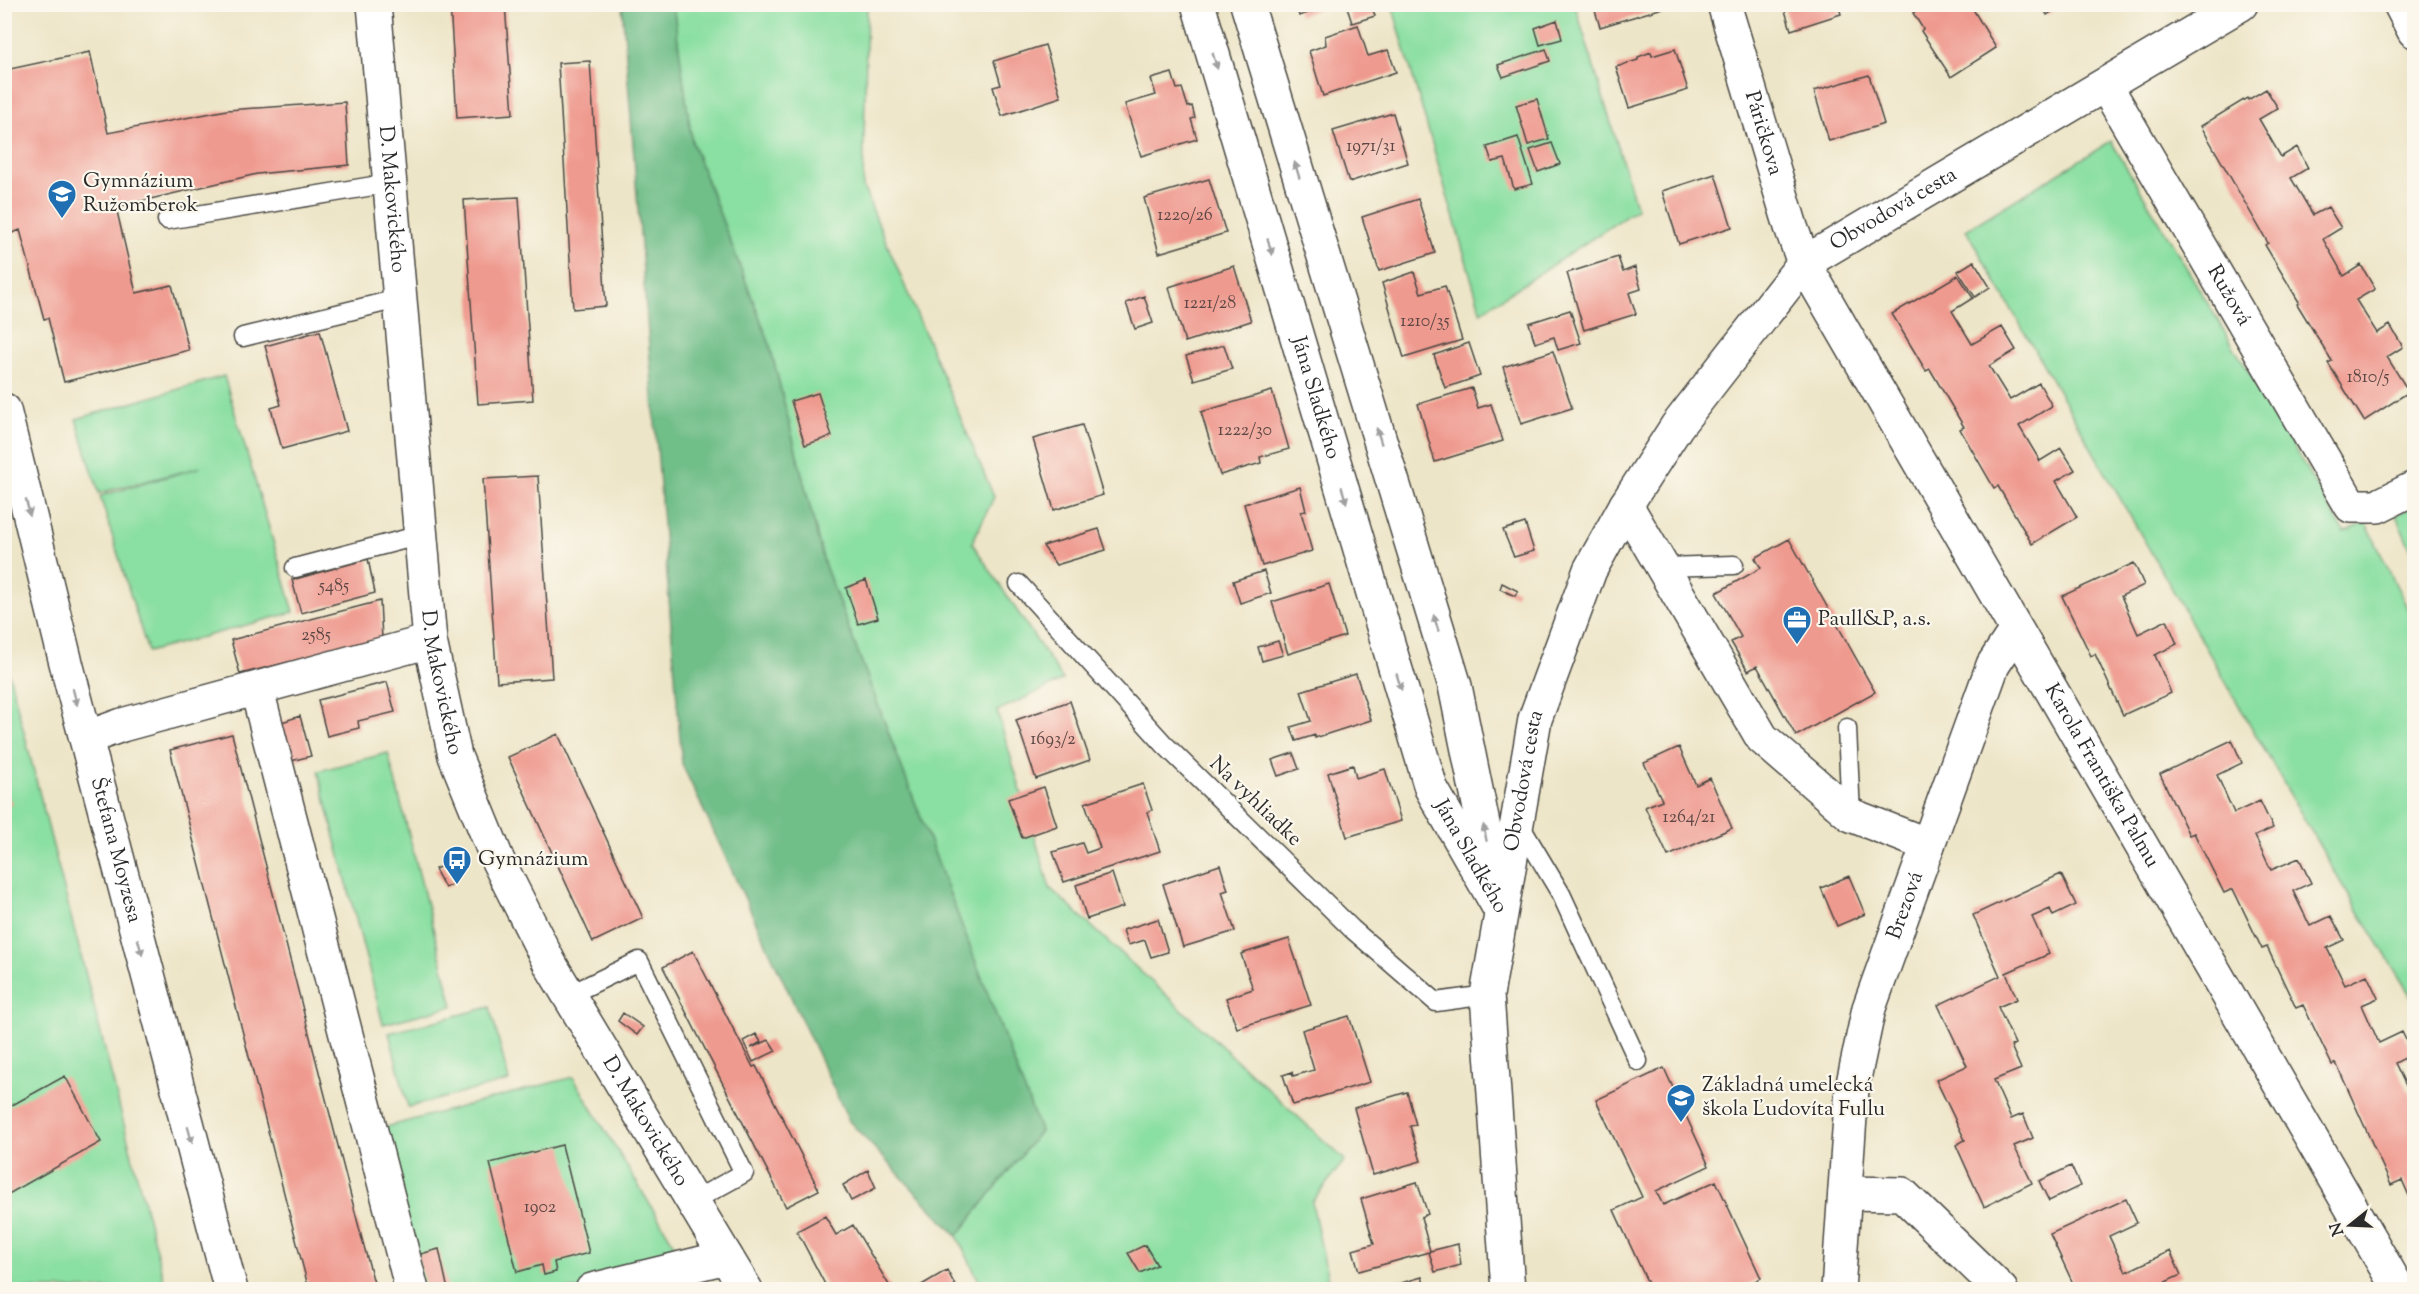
<svg xmlns="http://www.w3.org/2000/svg" width="2419" height="1294" font-family="'Sorts Mill Goudy',serif">
<style>
.green{fill:#8adfa2;stroke:#5a8566;stroke-width:1.5}
.forest{fill:#6fbe88;stroke:#4d745a;stroke-width:1.5}
.building{fill:#ef9a8f}
.lines{fill:none;stroke-linecap:round;stroke-linejoin:round}
.lane-casing{stroke:#484742;stroke-width:21}
.street-casing{stroke:#484742;stroke-width:36}
.lane{stroke:#fff;stroke-width:18}
.street{stroke:#fff;stroke-width:33}
.oneway{fill:#a0a0a0}
.labels{text-anchor:middle;dominant-baseline:central;stroke-width:4.5;stroke-linejoin:round;paint-order:stroke}
.number-label{font-size:18px;fill:#5c4744}
.street-label{font-size:21px;fill:#2b2b2b;stroke:#fbf7ec}
.poi-label{font-size:21px;fill:#2b2b2b;stroke:#fbf7ec;text-anchor:start}
</style>
<rect width="100%" height="100%" fill="#fbf7ec"/>
<filter id="ink" filterUnits="userSpaceOnUse"><feTurbulence type="fractalNoise" baseFrequency=".0167" numOctaves="2"/><feDisplacementMap in="SourceGraphic" scale="12" xChannelSelector="R" yChannelSelector="G"/><feConvolveMatrix kernelMatrix="1 2 1 2 8 2 1 2 1" color-interpolation-filters="sRGB"/></filter>
<filter id="wash" filterUnits="userSpaceOnUse"><feTurbulence type="fractalNoise" baseFrequency=".008" numOctaves="4" result="noise"/><feDisplacementMap in="SourceGraphic" scale="24" xChannelSelector="R" yChannelSelector="G"/><feGaussianBlur stdDeviation="1.35" result="paint"/><feColorMatrix in="noise" values="0 0 0 0 0 0 0 0 0 0 0 0 0 0 0 0 0 1.4 0 .05"/><feComposite in="paint" operator="in"/></filter>
<g filter="url(#wash)">
<rect width="100%" height="100%" fill="#ede5c7"/>
<path class="green" d="M673 5H867L863 187 994 497 972 543 1063 680 997 711 1050 888 1345 1160 1312 1202 1330 1289H983L957 1236 1040 1131 824 563 769 342 692 142Z
M1392 5H1575L1637 209 1481 312Z
M2111 141 2344 532 2366 523 2414 622V1001L2341 883 1966 230Z
M224 376 294 612 148 652 100 496 201 467 99 493 76 419Z
M2414 506V557L2396 515Z
M5 658 166 1289H5Z
M388 753 453 1006 383 1024 318 771Z
M490 1007 509 1081 408 1107 389 1033Z
M573 1077 701 1289H419L378 1129Z"/>
<path class="forest" d="M622 5H673L692 142 769 342 824 563 1040 1131 957 1236 849 1121 682 764Z"/>
<g id="blocks">
<path class="building" d="M450 4H505L513 114 457 118Z
M1296 4H1331V5L1299 16Z
M1346 4H1371L1375 16 1352 23Z
M1593 4H1662L1663 8 1600 27Z
M1783 4H1838L1841 14 1791 30Z
M1926 4H1945L1950 11 1961 4H1970L1996 48 1951 77 1921 31 1923 29 1913 13Z
M2041 4H2064L2047 15Z
M1557 20 1562 39 1540 45 1535 28Z
M1358 25 1368 56 1388 50 1396 72 1323 96 1309 51 1326 45 1325 36Z
M1045 45 1061 97 1002 116 993 87 1001 85 994 61Z
M1546 49 1550 61 1503 77 1498 65Z
M1675 49 1688 90 1629 108 1616 67 1638 60V57L1651 52 1652 56Z
M90 52 108 133 227 110 345 102 349 165 257 174 116 207 136 293 172 285 189 350 64 382 48 318 44 319 20 230 5 236V70Z
M590 61 606 306 573 309 558 63Z
M1172 73 1177 89 1182 88 1188 107 1192 106 1195 118 1191 119 1197 139 1141 156 1125 104 1156 95 1151 79Z
M1869 75 1884 124 1829 141 1814 91Z
M2266 89 2278 108 2259 119 2281 157 2297 147 2308 168 2291 178 2313 215 2328 207 2341 228 2323 239 2344 276 2361 265 2375 289 2356 300 2377 333 2390 325 2403 347 2387 357 2409 392 2364 421 2328 363 2332 361 2297 304 2299 302 2265 245 2268 243 2201 126 2247 98 2248 100Z
M1537 99 1549 139 1528 145 1516 105Z
M1393 113 1408 163 1349 182 1333 131Z
M1518 137 1533 184 1514 189 1505 159 1492 162 1487 147Z
M1552 143 1560 164 1538 172 1530 150Z
M1715 174 1732 227 1679 244 1662 191Z
M1209 179 1226 233 1159 253 1144 198Z
M519 197 533 400 478 404 464 200Z
M1418 199 1435 253 1379 271 1362 217Z
M1618 257 1623 272 1635 267 1641 289 1629 293 1636 314 1584 330 1567 273Z
M1974 261 1990 287 1975 297 1958 271Z
M1234 266 1251 321 1185 342 1169 287Z
M1414 272 1421 293 1445 286 1462 340 1404 358 1382 283Z
M1958 275 1973 298 1952 311 1972 344 2002 327 2016 350 1989 366 2010 400 2039 383 2052 406 2019 426 2040 461 2061 448 2075 470 2056 481 2077 517 2032 544 1998 486 1994 488 1960 429 1964 427 1930 369 1926 371 1892 314Z
M1144 296 1153 323 1135 329 1126 303Z
M1570 310 1581 343 1558 350 1554 337 1535 343 1529 323Z
M320 331 347 431 282 449 271 408 281 405 265 346Z
M1469 343 1480 376 1445 388 1434 355Z
M1224 345 1232 369 1194 380 1186 356Z
M1553 351 1572 408 1521 424 1503 367Z
M1472 388 1478 408 1491 404 1503 441 1435 462 1418 404Z
M1272 391 1289 449 1260 457 1261 463 1220 475 1201 412Z
M818 393 832 436 805 445 791 401Z
M1082 425 1103 495 1054 510 1033 439Z
M538 476 552 678 497 682 483 479Z
M1300 487 1306 511 1301 512 1312 551 1262 566 1244 504Z
M1525 523 1534 551 1514 557 1503 530Z
M1099 529 1106 550 1056 565 1043 546Z
M1789 539 1875 692 1796 736 1757 666 1748 671 1731 642 1741 637 1716 593 1761 568 1755 558Z
M368 559 375 593 301 613 292 580Z
M2134 563 2144 585 2121 596 2138 634 2167 620 2177 644 2155 655 2171 693 2123 715 2095 654 2091 656 2062 596Z
M1264 571 1271 593 1240 603 1233 581Z
M866 580 878 618 858 624 846 588Z
M1502 583 1518 591 1515 596 1500 589Z
M1329 584 1345 636 1288 654 1272 602Z
M380 601 382 639 240 674 231 640Z
M1278 641 1283 655 1262 661 1258 647Z
M1356 674 1371 720 1315 738V735L1296 741 1291 727 1311 721 1301 691Z
M387 682 395 712 358 721 359 728 327 736 318 700Z
M1070 701 1090 760 1036 779 1016 720Z
M300 716 311 756 291 761 279 723Z
M232 734 362 1239 376 1290H309L170 750Z
M558 734 643 918 593 942 508 757Z
M2232 740 2242 763 2217 775 2234 813 2260 801 2273 828 2255 836 2271 870 2299 858 2311 883 2293 891 2310 926 2331 916 2344 940 2327 948 2345 985 2367 975 2378 998 2362 1005 2379 1043 2402 1032 2413 1054 2395 1063 2413 1100H2414V1207L2402 1180 2391 1185 2336 1063 2332 1065 2303 1005 2296 1008 2267 947 2262 949 2233 889 2224 893 2194 833 2189 835 2160 774Z
M1679 747 1696 785 1710 778 1732 828 1668 856 1645 807 1662 800 1644 763Z
M1293 753 1299 769 1278 776 1272 760Z
M1353 765 1356 778 1385 769 1401 821 1347 837 1328 773Z
M1143 784 1152 810 1147 812 1160 851 1064 882 1053 852 1082 843 1086 853 1100 848 1085 803Z
M1044 787 1057 826 1022 838 1008 799Z
M4 790 12 803 4 808Z
M444 865 453 884 445 888 435 869Z
M1220 865 1228 890 1222 892 1235 931 1183 947 1163 884Z
M1112 873 1123 907 1087 919 1076 885Z
M2061 874 2076 905 2053 916 2050 909 2032 917 2049 954 2006 973 2017 999 1998 1007 2015 1044 2011 1046 2021 1069 1994 1080 2011 1119 2023 1114 2033 1138 2014 1146 2032 1183 1984 1207 1956 1145 1965 1140 1936 1080 1967 1066 1938 1005 2000 976 1973 915Z
M1849 876 1865 914 1837 926 1821 888Z
M1158 919 1168 952 1151 957 1145 940 1128 945 1123 930Z
M1289 939 1311 1005 1237 1028 1226 998 1253 989 1241 954Z
M693 951 753 1067 756 1066 819 1190 786 1207 663 967Z
M623 1013 643 1027 637 1035 618 1021Z
M1349 1016 1370 1082 1293 1105 1283 1075 1292 1072 1293 1076 1314 1070 1302 1030Z
M756 1034 761 1042 751 1048 769 1040 776 1051 753 1062 743 1041Z
M1664 1068 1709 1166 1656 1191 1663 1205 1716 1181 1761 1278 1737 1290H1651L1614 1210 1642 1197 1596 1100Z
M65 1076 101 1142 5 1196V1109Z
M1407 1092 1416 1125 1410 1126 1421 1161 1373 1175 1354 1108Z
M562 1145 589 1253 554 1262 556 1272 544 1275 542 1265 517 1272 490 1163Z
M2071 1166 2080 1186 2049 1201 2039 1181Z
M868 1170 876 1188 851 1201 843 1185Z
M1417 1182 1428 1214 1421 1217 1430 1251 1458 1244 1461 1265 1435 1272 1429 1252 1359 1271 1353 1250 1374 1244 1361 1199Z
M2126 1199 2137 1223 2109 1236 2126 1272 2170 1251 2181 1275 2159 1285 2161 1290H2104L2101 1284 2090 1290H2076L2050 1234Z
M825 1216 836 1235 853 1225 892 1290H828L797 1231Z
M1145 1245 1157 1265 1140 1273 1128 1253Z
M439 1249 448 1290H426L417 1255Z
M947 1270 957 1289 913 1290Z
M1422 1277 1426 1290H1380V1289Z"/>
</g>
</g>
<g filter="url(#ink)">
<use href="#blocks" fill-opacity="0" stroke="#484742" stroke-width="1.5"/>
<g class="lines">
<g class="lane-casing">
<path id="lane" d="M167 220 391 183
M243 337 402 298
M1662 567 1734 565
M295 568 421 535
M1019 584 1164 744 1352 929 1436 1002 1487 995
M1847 728 1851 815
M1518 822 1561 894 1638 1061
M569 995 639 961 744 1173 693 1201"/>
</g>
<g class="street-casing">
<g id="street">
<path id="s1" d="M374 4 430 641 455 756 498 861 550 964 746 1290"/>
<path id="s2" d="M1198 4 1431 788 1501 911"/>
<path d="M1247 4 1455 686 1495 883"/>
<path id="s3" d="M1724 4 1791 227 1804 263 2399 1290"/>
<path d="M2400 4 2414 31"/>
<path id="s4" d="M2106 86 2351 506H2378L2414 488"/>
<path id="s5" d="M4 410 65 659 231 1290"/>
<path d="M1626 505 1762 738 1851 815 1928 845"/>
<path d="M257 690 412 1290"/>
<path d="M86 738 122 725 430 641"/>
<path d="M1845 1193 1902 1194 2001 1290"/>
<path d="M592 1290 726 1257"/>
<path id="s6" d="M1508 1290 1487 995 1535 719 1590 570 1626 505 1677 426 1804 263 2241 4"/>
<path id="s7" d="M1838 1290 1852 1088 1869 1008 1993 665 2016 630"/>
</g>
</g>
<use href="#lane" class="lane"/>
<use href="#street" class="street"/>
</g>
<defs><path id="oneway-solid" d="M-6-.8H1V-3.2L6.5 0L1 3.2V.8H-6Z" transform="scale(1.5)"/></defs>
<g class="oneway">
<use href="#oneway-solid" transform="translate(1215 61) rotate(73)"/>
<use href="#oneway-solid" transform="translate(1297 170) rotate(-107)"/>
<use href="#oneway-solid" transform="translate(1270 247) rotate(73)"/>
<use href="#oneway-solid" transform="translate(1379 436) rotate(-107)"/>
<use href="#oneway-solid" transform="translate(1344 495) rotate(73)"/>
<use href="#oneway-solid" transform="translate(28 508) rotate(76)"/>
<use href="#oneway-solid" transform="translate(1436 623) rotate(-107)"/>
<use href="#oneway-solid" transform="translate(1399 682) rotate(73)"/>
<use href="#oneway-solid" transform="translate(75 697) rotate(75)"/>
<use href="#oneway-solid" transform="translate(1485 833) rotate(-101)"/>
<use href="#oneway-solid" transform="translate(140 947) rotate(75)"/>
<use href="#oneway-solid" transform="translate(190 1135) rotate(75)"/>
</g>
</g>
<defs>
<g id="school-pin" transform="scale(1.5)"><path d="M0 17L-7.5 6A9.5 9.5 0 1 1 7.5 6Z" fill="#1f6fb2" stroke="#fbf7ec"/><path d="M0-5L7-2L0 1L-7-2ZM-4 1L0 2.5L4 1V4Q0 6-4 4Z" fill="#fff"/></g>
<g id="office-pin" transform="scale(1.5)"><path d="M0 17L-7.5 6A9.5 9.5 0 1 1 7.5 6Z" fill="#1f6fb2" stroke="#fbf7ec"/><path d="M-6-3h4V-5.5h4V-3h4V5H-6ZM-1-4.5V-3h2v-1.5ZM-6 0V1H6V0Z" fill="#fff"/></g>
<g id="bus-pin" transform="scale(1.5)"><path d="M0 17L-7.5 6A9.5 9.5 0 1 1 7.5 6Z" fill="#1f6fb2" stroke="#fbf7ec"/><path d="M-5-6H5V4H4V6H2V4H-2V6H-4V4H-5ZM-3.5-4V0h7V-4ZM-3.5 1.2v1.5H-2V1.2ZM2 1.2v1.5H3.5V1.2Z" fill="#fff"/></g>
</defs>
<g fill-rule="evenodd">
<use href="#school-pin" x="62" y="194"/>
<use href="#office-pin" x="1797" y="620"/>
<use href="#bus-pin" x="457" y="860"/>
<use href="#school-pin" x="1681" y="1098"/>
</g>
<g class="labels">
<g class="number-label">
<text x="1371" y="147">1971/31</text>
<text x="1185" y="216">1220/26</text>
<text x="1210" y="304">1221/28</text>
<text x="1425" y="322">1210/35</text>
<text x="2368" y="378">1810/5</text>
<text x="1245" y="431">1222/30</text>
<text x="334" y="587">5485</text>
<text x="316" y="636">2585</text>
<text x="1053" y="740">1693/2</text>
<text x="1689" y="818">1264/21</text>
<text x="540" y="1208">1902</text>
</g>
<g class="street-label">
<text stroke="none"><textPath href="#s3" startOffset="135">Páričkova</textPath></text>
<text stroke="none"><textPath href="#s1" startOffset="196">D. Makovického</textPath></text>
<text stroke="none"><textPath href="#s6" startOffset="1214">Obvodová cesta</textPath></text>
<text stroke="none"><textPath href="#s4" startOffset="243">Ružová</textPath></text>
<text stroke="none"><textPath href="#s2" startOffset="411">Jána Sladkého</textPath></text>
<text stroke="none"><textPath href="#s1" startOffset="682">D. Makovického</textPath></text>
<text stroke="none"><textPath href="#s3" startOffset="864">Karola Františka Palmu</textPath></text>
<text stroke="none"><textPath href="#s6" startOffset="513">Obvodová cesta</textPath></text>
<text transform="translate(1255 802) rotate(44)">Na vyhliadke</text>
<text stroke="none"><textPath href="#s2" startOffset="897">Jána Sladkého</textPath></text>
<text stroke="none"><textPath href="#s5" startOffset="454">Štefana Moyzesa</textPath></text>
<text stroke="none"><textPath href="#s7" startOffset="393">Brezová</textPath></text>
<text stroke="none"><textPath href="#s1" startOffset="1170">D. Makovického</textPath></text>
</g>
<g class="poi-label">
<text x="83" y="182">Gymnázium<tspan x="83" dy="24">Ružomberok</tspan></text>
<text x="1818" y="620">Paull&amp;P, a.s.</text>
<text x="478" y="860">Gymnázium</text>
<text x="1702" y="1086">Základná umelecká<tspan x="1702" dy="24">škola Ľudovíta Fullu</tspan></text>
</g>
</g>
<rect width="2419" height="1294" fill="none" stroke="#fbf7ec" stroke-width="24"/>
<g transform="translate(2350 1225) rotate(252)" stroke="#fbf7ec" stroke-width="4.5" paint-order="stroke">
<path d="M0-4.5L10 22L0 15L-10 22Z" fill="#2b2b2b"/>
<text y="-9" font-size="16" font-weight="bold" text-anchor="middle" fill="#2b2b2b">N</text>
</g>
</svg>
